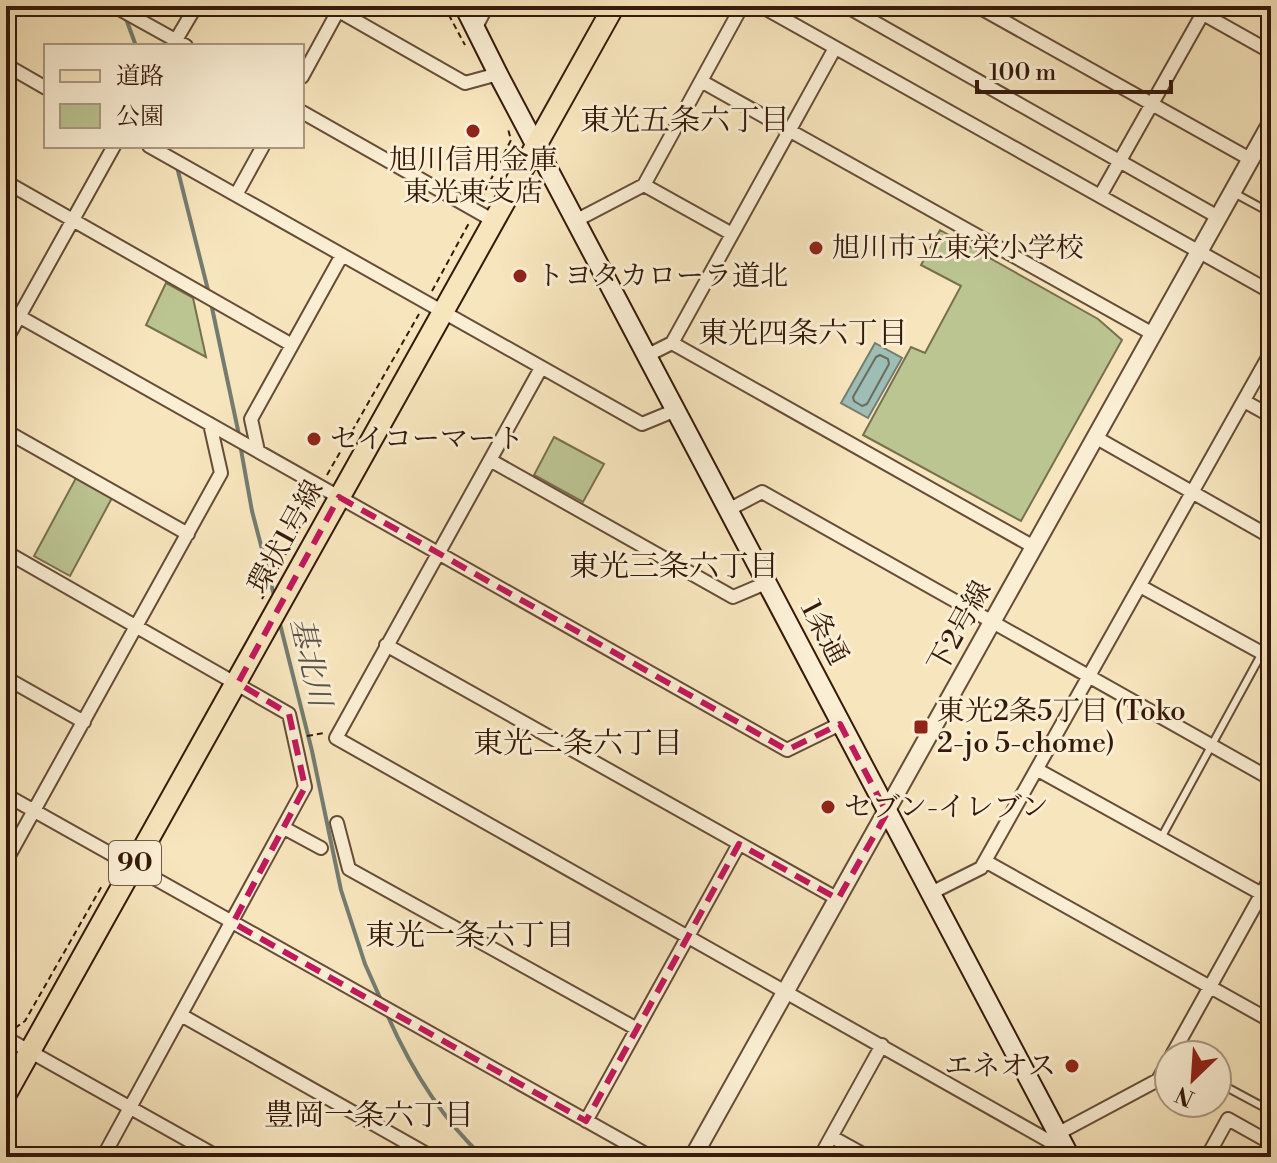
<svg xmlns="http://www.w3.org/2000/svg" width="1277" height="1163" font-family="'Libre Bodoni','Noto Serif JP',serif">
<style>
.green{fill:#bbc592;stroke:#786f4e;stroke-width:2}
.water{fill:#9ebeb5;stroke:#747c71;stroke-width:2}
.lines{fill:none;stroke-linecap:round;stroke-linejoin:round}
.shore{stroke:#6a6c60;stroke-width:2}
.stream{stroke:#747c71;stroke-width:4}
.service-casing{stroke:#664c37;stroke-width:10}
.minor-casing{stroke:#664c37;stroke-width:16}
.tertiary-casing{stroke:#664c37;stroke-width:20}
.secondary-casing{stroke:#36190a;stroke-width:22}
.primary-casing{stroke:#36190a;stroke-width:24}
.path{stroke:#36190a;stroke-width:2;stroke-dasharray:6 4;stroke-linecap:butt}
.service{stroke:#faeed4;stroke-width:6}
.minor{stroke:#faeed4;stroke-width:12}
.tertiary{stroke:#faeed4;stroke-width:16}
.secondary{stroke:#faeed4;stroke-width:18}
.primary{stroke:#f7e5bd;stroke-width:20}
.marked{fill:none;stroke:#c2185b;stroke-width:6;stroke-dasharray:16 10;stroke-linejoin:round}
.poi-dot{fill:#8f2418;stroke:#faeed4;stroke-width:3}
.labels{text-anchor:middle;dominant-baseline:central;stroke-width:6;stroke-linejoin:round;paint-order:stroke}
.shield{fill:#faeed4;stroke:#715947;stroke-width:2}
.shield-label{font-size:26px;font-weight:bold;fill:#36190a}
.poi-label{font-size:28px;fill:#36190a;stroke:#faeed4;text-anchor:start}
.street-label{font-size:28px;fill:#36190a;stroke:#faeed4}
.neighbourhood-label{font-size:30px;fill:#36190a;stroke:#faeed4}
.water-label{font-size:30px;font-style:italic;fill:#5a5346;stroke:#faeed4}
</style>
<rect width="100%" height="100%" fill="#f7e5bd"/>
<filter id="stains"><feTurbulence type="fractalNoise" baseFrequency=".0025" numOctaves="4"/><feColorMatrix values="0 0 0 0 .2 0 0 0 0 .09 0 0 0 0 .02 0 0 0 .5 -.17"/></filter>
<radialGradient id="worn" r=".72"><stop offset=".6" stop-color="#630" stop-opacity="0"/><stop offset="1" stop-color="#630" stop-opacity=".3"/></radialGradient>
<path class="green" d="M940 230 1098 319 1122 340 1021 521 863 435 911 347 925 353 961 286 921 265Z
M166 283 193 298 206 357 146 325Z
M554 437 604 464 583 502 534 475Z
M76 478 112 498 70 576 34 556Z"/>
<path class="water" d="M875 343 902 358 868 418 841 403Z"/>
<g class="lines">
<path class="shore" d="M880 355 888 359 889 364 867 404 862 406 854 401 853 397 876 357Z"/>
<path class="stream" d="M125 16 136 46
M177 167 209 294
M211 303 239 435
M240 444 252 511 275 599
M279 620 312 751 341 890 365 964 381 1000
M386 1012C409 1065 441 1118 483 1157"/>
<g class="service-casing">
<path id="service" d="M1236 194 1271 213
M1161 838 1262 653
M1217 1082 1271 1111"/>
</g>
<g class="minor-casing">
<path id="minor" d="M114 6 186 46
M330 6 465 83 498 74
M761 6 1271 292
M846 6 1218 217
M977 6 1250 159
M1189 6 1271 52
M476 27 487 6
M173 45 196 6
M6 65 46 88
M302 77 338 11
M701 81 1153 334
M302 112 494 221
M149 146 642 424 676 410
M6 182 292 345
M644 185 732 234
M236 195 263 146
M1100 196 1207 6
M577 220 644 185 742 6
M6 309 787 750 840 724
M6 340 114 146
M672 343 1034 547
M648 355 672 343 835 48
M541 368 336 738 1065 1150
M1244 401 1271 416
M6 431 188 534
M1095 437 1271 537
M258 451 251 419 342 255
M490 460 733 597 766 583
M728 510 762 492 1271 779
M6 552 289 714 305 787 103 1157
M1140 586 1271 658
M386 645 838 899
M6 678 84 722
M1038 770 1271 899
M6 795 651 1157
M337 823 349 869 637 1029
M284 828 321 848
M6 861 221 473 210 424
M985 861 1271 1021
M931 893 981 868 1271 352
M181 1015 432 1157
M6 1038 218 1157
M1172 1055 1271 877
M586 1121 739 844
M1057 1134 1158 1080 1169 1060
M832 1137 868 1157
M820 1157 882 1045
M1207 1157 1228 1119 1271 1143"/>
</g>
<g class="tertiary-casing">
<path id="tertiary" d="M693 1157 1271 123"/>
</g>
<g class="secondary-casing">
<path id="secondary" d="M464 6 498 74 1070 1157"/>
</g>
<g class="primary-casing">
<path id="primary" d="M6 1094 614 6"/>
</g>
<path class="path" d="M444 6 465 45
M481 199 511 140 508 129
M432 291 469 223
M327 475 419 314
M262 599 315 498
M307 736 324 733
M15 1028 25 1021 103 884"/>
<use href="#service" class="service"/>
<use href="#minor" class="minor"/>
<use href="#tertiary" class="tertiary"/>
<use href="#secondary" class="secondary"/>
<use href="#primary" class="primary"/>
</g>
<path class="marked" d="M339 497 787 750 840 724 887 813 838 899 739 844 586 1121 233 923 305 787 289 714 238 683Z"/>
<g class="poi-dot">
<circle cx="473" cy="131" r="8"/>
<circle cx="816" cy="248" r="8"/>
<circle cx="520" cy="276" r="8"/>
<circle cx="314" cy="439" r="8"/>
<rect x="913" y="719" width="16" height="16" rx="4"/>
<circle cx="828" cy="807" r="8"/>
<circle cx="1072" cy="1066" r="8"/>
</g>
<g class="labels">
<rect class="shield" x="109" y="841" width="52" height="44" rx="6"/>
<g class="shield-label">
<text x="135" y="863">90</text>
</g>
<g class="poi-label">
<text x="473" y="160" text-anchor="middle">旭川信用金庫<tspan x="473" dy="32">東光東支店</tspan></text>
<text x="832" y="248">旭川市立東栄小学校</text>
<text x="536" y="276">トヨタカローラ道北</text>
<text x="330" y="439">セイコーマート</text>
<text x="937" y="711">東光2条5丁目 (Toko<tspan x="937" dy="32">2-jo 5-chome)</tspan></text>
<text x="844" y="807">セブン-イレブン</text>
<text x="1056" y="1066" text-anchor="end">エネオス</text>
</g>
<g class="street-label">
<text transform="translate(286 537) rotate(-61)">環状1号線</text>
<text transform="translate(960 627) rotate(-61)">下2号線</text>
<text transform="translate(824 633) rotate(62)">1条通</text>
</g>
<g class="neighbourhood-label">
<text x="685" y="121">東光五条六丁目</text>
<text x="803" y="334">東光四条六丁目</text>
<text x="674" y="567">東光三条六丁目</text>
<text x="578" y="744">東光二条六丁目</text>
<text x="470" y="936">東光一条六丁目</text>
<text x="369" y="1116">豊岡一条六丁目</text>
</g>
<g class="water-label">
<text transform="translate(310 662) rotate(77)">基北川</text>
</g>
</g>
<rect width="1277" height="1163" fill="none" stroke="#f7e5bd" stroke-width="32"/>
<rect x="8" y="8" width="1261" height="1147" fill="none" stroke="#36190a" stroke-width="4"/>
<rect x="16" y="16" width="1245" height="1131" fill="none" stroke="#36190a" stroke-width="2"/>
<rect x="44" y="44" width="260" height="104" fill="#faeed4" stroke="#ac9983" stroke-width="2"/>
<rect x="60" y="70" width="40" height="12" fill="#f7e5bd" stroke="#ac9983" stroke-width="2"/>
<text x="116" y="84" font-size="24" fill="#36190a">道路</text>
<rect x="60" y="104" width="40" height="24" fill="#bbc592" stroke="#ac9983" stroke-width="2"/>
<text x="116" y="124" font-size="24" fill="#36190a">公園</text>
<g transform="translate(1193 1079) rotate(205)"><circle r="38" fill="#faeed4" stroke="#ac9983" stroke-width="2"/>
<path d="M0-6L14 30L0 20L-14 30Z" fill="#8f2418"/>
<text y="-12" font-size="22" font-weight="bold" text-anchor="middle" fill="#36190a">N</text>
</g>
<path d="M977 80v12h194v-12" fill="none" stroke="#36190a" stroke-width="4"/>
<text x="989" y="80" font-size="24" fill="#36190a" stroke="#faeed4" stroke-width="6" paint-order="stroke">100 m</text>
<rect width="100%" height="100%" filter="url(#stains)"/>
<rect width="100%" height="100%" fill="url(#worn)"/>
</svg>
